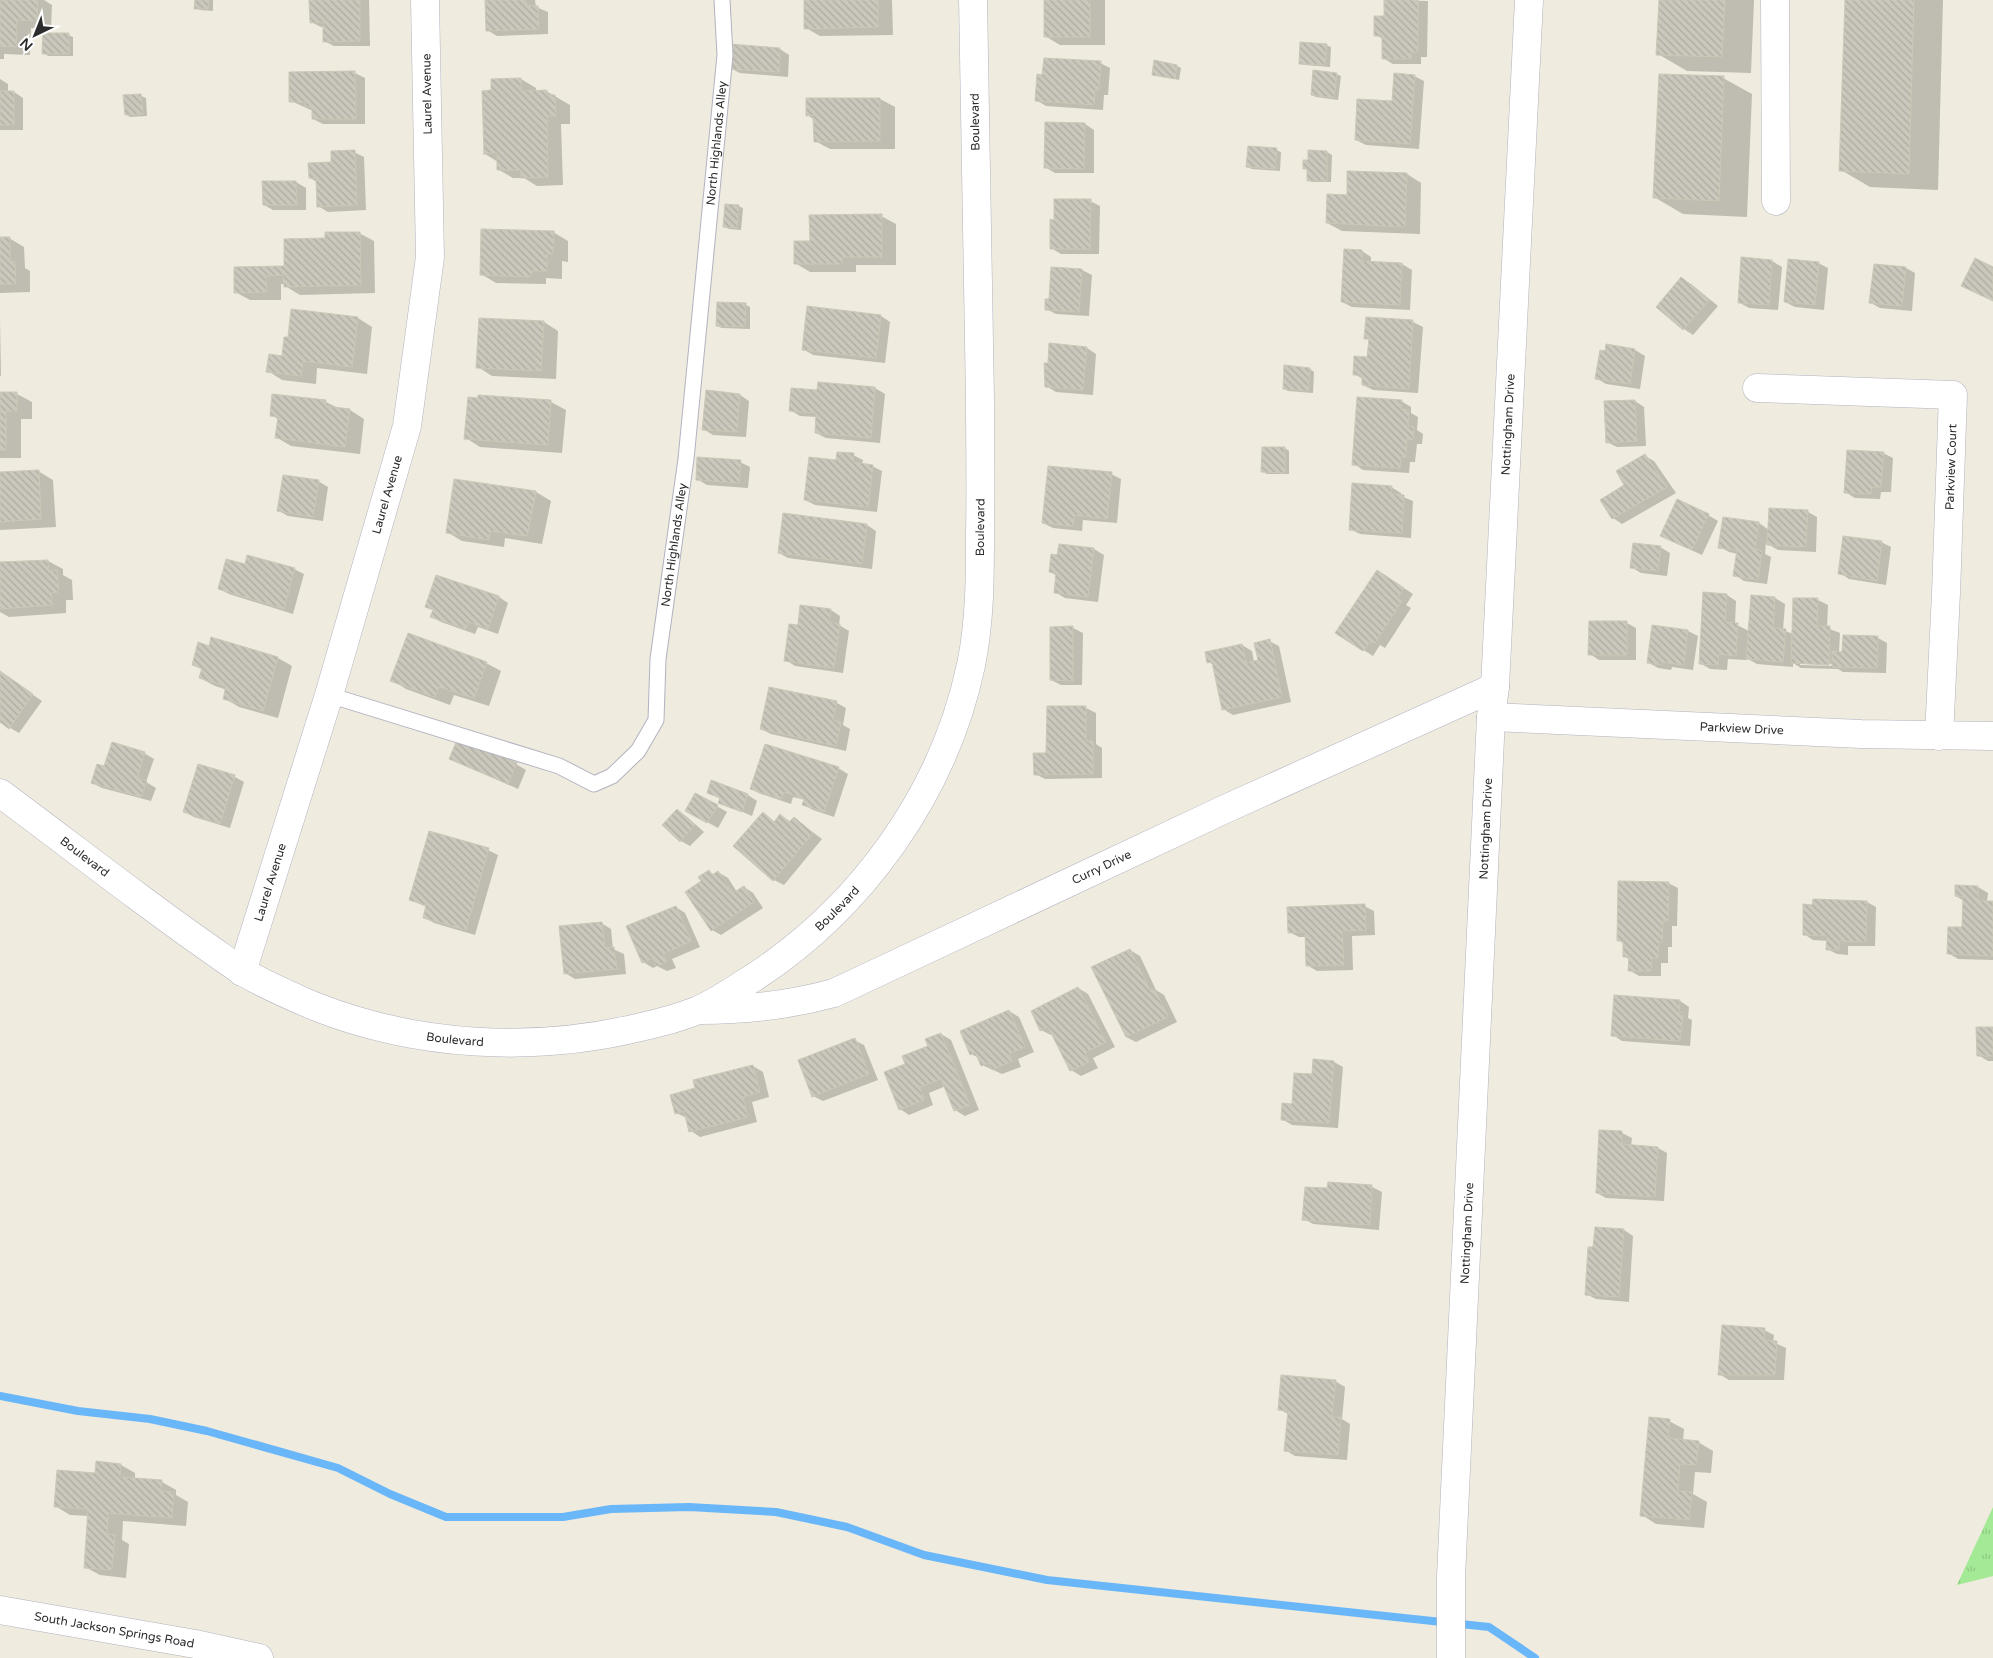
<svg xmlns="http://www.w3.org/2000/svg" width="1993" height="1658" font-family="'Varela Round',sans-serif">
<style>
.park{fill:url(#park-tufts)}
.shadow{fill:#0003;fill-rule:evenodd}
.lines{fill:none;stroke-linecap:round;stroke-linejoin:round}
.stream{stroke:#69b7f9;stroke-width:8}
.building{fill:url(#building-back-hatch);stroke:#cbc8b7}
.lane-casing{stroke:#b2b2c1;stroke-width:17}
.street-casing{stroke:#b2b2c1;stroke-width:29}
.lane{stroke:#fff;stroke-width:15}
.street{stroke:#fff;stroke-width:28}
.labels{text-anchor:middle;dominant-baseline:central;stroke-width:5;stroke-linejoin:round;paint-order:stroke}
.street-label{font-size:12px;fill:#2c2c2c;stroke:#fff}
</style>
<defs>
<pattern id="park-tufts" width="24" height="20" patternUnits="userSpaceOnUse" patternTransform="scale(1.25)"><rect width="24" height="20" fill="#a3e996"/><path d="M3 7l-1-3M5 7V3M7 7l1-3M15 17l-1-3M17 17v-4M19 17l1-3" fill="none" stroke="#8cc881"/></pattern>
<pattern id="building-back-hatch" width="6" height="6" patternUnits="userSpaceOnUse" patternTransform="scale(1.25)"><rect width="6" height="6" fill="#cac8bc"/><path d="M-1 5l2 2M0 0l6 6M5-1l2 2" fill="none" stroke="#aeaca2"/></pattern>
</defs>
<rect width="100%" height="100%" fill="#efebde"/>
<path class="park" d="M1993 1507V1576L1957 1585Z"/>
<path class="shadow" d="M0 0H44L52 5 51 29 31 28 30 55 4 54V59H0Z
M196 0H213V11L200 10 196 8Z
M310 0H369L370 46H334L324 41V27H321L311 22Z
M486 0H535L536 7 548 12V34L497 36 487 30Z
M805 0H892L893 35 820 36 806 28Z
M1046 0H1105V45H1060L1045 36Z
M1385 0 1428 1 1427 57H1421V64H1393L1383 58 1384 40 1376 35 1385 17Z
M1660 0H1754L1751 73 1687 71 1658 54Z
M1846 0H1943L1938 190 1870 187 1841 170Z
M68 35 73 37V56H48L44 53Z
M1326 45 1331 47 1330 67 1305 65 1300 63Z
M780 49 789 55 788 77 740 73 730 68Z
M1100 63 1110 68 1108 95H1104L1103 110 1046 106 1036 100 1043 76Z
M1177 66 1181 68 1179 80 1154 74Z
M355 73 365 78V124H323L313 119V111L291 101Z
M1336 74 1341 76 1338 100 1316 97 1312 95Z
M1414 76 1424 81 1419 149 1366 145 1356 140 1394 103Z
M1723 78 1752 94 1747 217 1683 214 1654 197Z
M0 79 8 84V92H14L23 98V130H0Z
M521 79 536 88V91H546L570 105V124H561L563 185 537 186 524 178H513L499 170 498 162 485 154 483 92H492Z
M141 96 146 98 147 116 130 117 126 114 125 97Z
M880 99 895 107V149H830L815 141V120L807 115Z
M1085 124 1094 130V173H1055L1045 167Z
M1276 150 1281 152 1280 171 1252 169 1247 167Z
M354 152 364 157 366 210 328 212 318 206 317 182 310 178Z
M1309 152H1327L1332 155 1331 182H1312L1308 180V170L1305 168 1309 161Z
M1407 174 1421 183 1420 234 1342 231 1327 223 1348 196Z
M296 182 306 188V210H273L264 205Z
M1090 201 1100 206 1099 254H1061L1051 248Z
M738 206 743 208 741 230 729 229 725 227Z
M881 216 896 224V265H856V272H810L795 263Z
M553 232 568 241V262L562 261V279L546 278V284L496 283 481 274Z
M359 233 374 241 375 293 300 295 285 286V284H281V300H250L235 292V268L285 267 327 239Z
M0 238H9L24 247 25 268 30 271V292L0 293Z
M1362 251 1371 257V262L1402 264 1412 270 1410 310 1352 307 1342 302Z
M1742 259 1772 261 1782 267 1778 310 1749 308 1740 303Z
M1818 263 1828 268 1824 310 1795 307 1785 302Z
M1906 268 1915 273 1912 311 1880 308 1871 303Z
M1082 270 1092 275 1089 316 1056 314 1046 309 1050 301Z
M1681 278 1691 284 1718 306 1693 335 1684 329 1657 307Z
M718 304 746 305 750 307V329L722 328 717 326Z
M881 316 890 322 885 363 813 355 803 349Z
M358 318 372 327 367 374 317 368 316 384 282 380 268 371 283 357Z
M1367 318 1413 322 1423 327 1418 393 1373 390 1363 385V379L1354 374 1368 358 1370 341 1366 338Z
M0 319 1 376H0Z
M544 322 558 331 556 379 492 376 478 367Z
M1607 346 1635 350 1645 356 1640 389 1606 384 1596 378Z
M1087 348 1096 354 1093 395 1056 392 1046 386Z
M1285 367 1310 369 1314 372 1313 393 1288 391 1284 389Z
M819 383 875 388 885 394 880 443 826 438 816 433 817 417 800 416 790 410 819 391Z
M0 394H17L32 402V419H21V458H0Z
M740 395 749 401 746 437 713 435 703 429Z
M1401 401 1411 407V413L1418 417 1417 430 1423 434 1422 444H1417L1415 462H1410L1409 473 1363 470 1354 464Z
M1635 401 1644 407 1646 446 1617 447 1607 442Z
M326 402 338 408 350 410 364 419 360 454 291 446 276 437 278 419 271 415Z
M551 402 566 410 562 453 480 447 466 438Z
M1285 448 1289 451V474H1267L1262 471Z
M1883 453 1893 458 1891 492H1881L1880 499 1855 498 1845 492Z
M853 455 863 460 862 465 872 466 882 471 877 512 815 505 805 500 837 462Z
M1645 456 1654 461 1676 493 1622 524 1613 518 1625 486Z
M740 462 750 467 748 488 707 485 697 479Z
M38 471 53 480 56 527 0 530V473Z
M1111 474 1121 479 1117 523 1083 520 1082 531 1053 528 1043 523Z
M455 480 536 492 551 501 542 544 505 538 504 547 462 541 447 532Z
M318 481 328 487 323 521 288 516 279 511Z
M1391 487 1401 493V496L1413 501 1411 538 1360 534 1350 529Z
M1808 512 1817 517 1816 552 1778 550 1766 543 1765 554 1771 557 1767 584 1744 581 1735 575 1738 554 1729 552 1720 547 1759 523 1769 530Z
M1708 515 1718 521 1702 555 1671 541Z
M867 525 876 531 872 569 788 558 779 553Z
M1881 542 1891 547 1886 585 1849 579 1840 573Z
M1060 545 1094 549 1104 555 1098 602 1065 598 1055 592 1057 576 1050 572 1059 556Z
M1660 547 1670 553 1667 576 1641 573 1631 567Z
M48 561 63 569V575L72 580 73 600H66V613L9 617 0 612V564Z
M294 569 304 574 293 614 229 594 219 589Z
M437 576 499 597 508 603 498 634 478 627 475 634 441 622 432 617 434 611Z
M1387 577 1413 594 1406 605 1411 608 1385 648 1380 645 1373 656 1337 633Z
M1727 595 1736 601 1735 624 1749 631 1752 597 1775 598 1785 604 1783 630 1793 634 1794 599 1818 600 1828 605 1827 628 1840 633 1839 653H1843L1878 638 1887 643 1886 673 1843 672 1838 669 1801 668 1793 663V667L1757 664 1746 658V660L1728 659 1727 670 1710 669 1700 663ZM1800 662 1835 664V666L1800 665Z
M802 606 831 610 840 616 839 625 849 631 843 673 795 666 786 660 799 626Z
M1627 623 1636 628V660H1599L1590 654Z
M1653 626 1688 631 1698 636 1693 670 1672 667 1671 670 1658 668 1649 663Z
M1073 628 1083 633 1082 685H1061L1051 680Z
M212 639 278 658 292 666 278 718 239 707 224 698 227 690 215 686 200 678 203 670 193 665 210 647Z
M1269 641 1279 646 1291 702 1233 715 1223 709 1214 665 1208 662 1242 645 1252 651 1254 662 1259 661Z
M486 663 501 671 489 706 454 695 450 705 406 689 392 680Z
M0 672 42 701 19 733 0 722Z
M770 688 837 703 846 708 843 725 850 729 846 751 771 734 761 729Z
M1086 708 1096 713V744L1102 748V778L1045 779 1035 774 1047 754Z
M144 753 154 759 146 782 156 788 151 801 102 788 92 783Z
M451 759 516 764 526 770 518 789Z
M199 765 235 777 244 782 230 828 194 817 185 812Z
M838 768 848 774 834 817 813 810 804 805 805 800 793 797 791 804 761 794 751 789Z
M712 782 748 795 757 801 752 816 720 802 721 799 708 792Z
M696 794 727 812 718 828 687 811Z
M677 811 686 816 704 832 690 846 681 841Z
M763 814 775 822 780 815 791 822 794 818 822 839 784 885 774 880Z
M488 850 498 855 475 935 434 923 424 917 427 907 410 900Z
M709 871 714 875 718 872 728 878 737 892 744 887 753 893 763 908 721 935 712 930 703 881Z
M1668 883 1678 888 1677 926H1672V947H1668V963H1661V976H1639L1629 970 1630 960 1624 956V944L1618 940Z
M1978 887 1988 893 1987 902H1993V960L1958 959 1948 953 1963 929 1964 901 1956 896Z
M1867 902 1876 907 1875 946H1848V955L1837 954 1827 949 1828 941 1813 940 1804 934Z
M1364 906 1374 911 1375 935 1352 936 1353 970 1317 971 1307 965 1306 937H1299L1289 932Z
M676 907 685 913 700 947 672 959 676 968 667 971 657 966 653 968 643 962Z
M601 923 611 929 613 949 624 954 626 974 575 979 565 973Z
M1130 950 1140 956 1156 990 1164 995 1177 1022 1136 1042 1126 1037Z
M1078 988 1088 994 1115 1047 1093 1058 1098 1068 1081 1076 1071 1070 1053 1034 1051 1035 1041 1030Z
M1680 1001 1689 1007 1688 1018 1692 1020 1690 1046 1622 1041 1613 1035Z
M1009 1011 1019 1017 1034 1052 1018 1059 1021 1067 1002 1074 982 1065 979 1058 971 1054Z
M1993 1028V1061H1988L1978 1055Z
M941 1034 951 1040 979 1110 965 1116 955 1110 946 1086 929 1093 933 1105 909 1115 900 1109 930 1046Z
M854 1040 864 1045 878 1080 823 1101 813 1096Z
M1334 1062 1343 1067 1338 1128 1292 1125 1282 1119 1313 1075Z
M753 1066 763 1072 769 1097 752 1102 757 1122 700 1137 691 1131 687 1118 676 1113 697 1089Z
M1600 1131 1622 1133 1632 1138 1631 1146 1658 1148 1667 1153 1664 1201 1606 1198 1597 1193Z
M1329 1183 1372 1187 1382 1192 1379 1230 1313 1224 1304 1219 1328 1190Z
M1624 1230 1633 1236 1629 1302 1596 1299 1586 1294 1595 1248Z
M1764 1330 1774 1335 1773 1342 1786 1348 1784 1380H1729L1719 1374Z
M1335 1381 1345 1387 1342 1419 1350 1424 1347 1460 1295 1456 1285 1450 1288 1414 1279 1409Z
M1669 1421 1684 1429 1683 1441 1698 1442 1713 1451 1711 1473 1695 1472 1693 1494 1707 1502 1704 1528 1656 1524 1642 1515Z
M121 1465 135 1473V1479L162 1482 176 1490V1495L188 1502 186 1526 123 1521 122 1540 129 1544 126 1578 100 1575 85 1567 89 1516 70 1515 55 1506Z"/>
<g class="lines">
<path class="stream" d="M0 1396 78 1411 150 1419 207 1431 338 1468 390 1494 446 1517H563L611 1509 689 1507 776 1512 847 1527 924 1555 1047 1580 1489 1627 1535 1658"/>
</g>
<path class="building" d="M0 0H38L37 21 17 20 16 47 0 46Z
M195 0H209L208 9H194Z
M309 0H360V41L323 42V22L310 23Z
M485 0H526L527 6H538L539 29 486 31Z
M804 0H878V27L804 29Z
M1044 0H1090V37H1044Z
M1384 0H1418V52H1411V59H1382V36H1374V16H1384Z
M1659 0H1725L1722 57 1656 55Z
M1845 0H1914L1909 174 1839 171Z
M43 33H69V54H42Z
M1300 42 1327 44 1325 65 1299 64Z
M730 44 780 48 779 72 729 69Z
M1044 58 1101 61 1099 90H1095L1094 105 1035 101 1037 74 1042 75Z
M1154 60 1177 65 1175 79 1152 75Z
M1313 70 1337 73 1334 98 1311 95Z
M355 71 356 119H312V107H305V102H289V72Z
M1394 73 1415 75 1410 144 1355 140 1357 99 1392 101Z
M1659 74 1724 76 1719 201 1653 198Z
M521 78V91L547 90V95H555L556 116H547L548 177 521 178V170H497V153H486L484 155 482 91 491 90V79Z
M0 91H14V125H0Z
M141 94 143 114 125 115 123 95Z
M806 98H880V141L814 142 813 115 806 116Z
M1045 122 1085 123 1084 169 1044 168Z
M1248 146 1277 148 1275 169 1246 167Z
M355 150 357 205 317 207 316 178H309L308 163 331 162V151Z
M1308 150 1327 151V181H1307V169H1303V160H1308Z
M1347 171 1407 173 1405 227 1326 223 1327 194 1347 195Z
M262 181H296L297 205H263Z
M1054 199H1091L1090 249H1050V219L1054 220Z
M725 204 739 205 737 228 723 227Z
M882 214V257H842V264H794V241H810L809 215Z
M481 229 554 231 553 254H547V271H532L531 277 480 275Z
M325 232H360L361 285 284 287 283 275 266 276 267 292 234 293V267L284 266V239L325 238Z
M0 237H10V262L15 261 16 284H0Z
M1344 249 1362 250V261L1402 263 1400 305 1341 302Z
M1741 257 1772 260 1769 305 1738 303Z
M1975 258 1993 267V301L1961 286Z
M1788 259 1819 262 1815 305 1784 302Z
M1874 264 1906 267 1902 306 1869 303Z
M1051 267 1082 269 1079 312 1045 310V299H1049Z
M1681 277 1709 300 1683 330 1656 307Z
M717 302 746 303 745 327 716 326Z
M807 306 881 315 876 358 802 350Z
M291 309 358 317 352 367 303 361 301 376 266 372 269 354 282 356 284 337H288Z
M1366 317 1413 320 1409 389 1362 385V375H1353L1354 356 1367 357 1369 339H1364Z
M479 318 544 321 541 371 476 368Z
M1049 343 1087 347 1083 390 1045 387 1044 363H1048Z
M1606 344 1635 349 1630 384 1595 379 1600 350 1605 351Z
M1284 365 1310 368 1308 391 1283 389Z
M818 382 875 387 871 438 815 433 816 413 789 411 791 388 817 390Z
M706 390 740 394 737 432 702 430Z
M0 392H17V411H6V450H0Z
M272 394 326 400 325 406 350 409 345 447 275 438 278 417 270 416Z
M478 395 551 400 548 445 464 439 468 397 478 398Z
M1357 397 1402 400 1401 409 1409 410 1408 426 1414 427 1413 440 1407 439 1406 457H1401L1400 468 1352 465Z
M1635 400 1637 441 1606 443 1604 401Z
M1262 447H1285V473L1261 472Z
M1847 450 1884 452 1881 487H1872L1871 494 1844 493Z
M837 452 854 453 853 462 873 465 868 507 804 500 809 457 836 460Z
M1645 454 1667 487 1612 519 1600 500 1624 485 1616 471Z
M697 457 741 460 739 483 696 480Z
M1048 466 1112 472 1107 519 1074 515 1073 526 1042 523Z
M39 470 41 519 0 522V472Z
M283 475 319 480 313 517 277 511Z
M454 479 536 491 527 536 490 531 489 540 446 533Z
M1352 483 1392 486 1391 494 1404 495 1402 533 1349 530Z
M1677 499 1709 514 1692 550 1660 536Z
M1769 508 1808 510 1806 547 1767 545Z
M783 513 867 524 862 564 778 553Z
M1723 517 1759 522 1755 549 1762 551 1758 580 1733 576 1737 550 1718 548Z
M1843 536 1882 541 1877 581 1838 574Z
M1633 543 1661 546 1658 571 1630 568Z
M1059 544 1094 548 1088 597 1054 593 1056 573 1049 572 1051 554 1057 555Z
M247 555 295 568 284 609 218 589 226 559 245 564Z
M48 560 49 571 57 570 59 592 51 593 52 605 0 609V562Z
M1377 570 1404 588 1397 599 1402 601 1375 643 1370 641 1363 651 1335 633Z
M436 575 499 596 488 629 468 622 466 629 430 617 433 610 425 607Z
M1703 592 1727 594 1725 622 1738 623 1736 656 1719 654 1718 665 1699 664Z
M1751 595 1775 597 1773 628 1786 629 1783 662 1746 659Z
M1793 598H1818L1817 626H1830L1829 665 1791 663Z
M800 605 831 609 829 622 840 624 834 668 784 661 789 624 798 625Z
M1589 621H1627V655H1588Z
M1652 625 1688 630 1684 665 1662 662V665L1647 663Z
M1073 626V681L1050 680V627Z
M408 633 487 662 474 698 439 687 435 697 390 681Z
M1843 635 1878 636 1877 668 1832 667V651L1842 652Z
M211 637 278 657 263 711 223 699 226 686 199 678 202 668 192 665 198 642 209 646Z
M1270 639 1282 697 1222 710 1212 662 1207 663 1205 652 1242 644 1246 663 1258 660 1254 643Z
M0 671 33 694 9 729 0 722Z
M769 687 837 701 833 720 841 722 836 746 760 729Z
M1047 706H1086V741H1093V774L1034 775 1033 753H1046Z
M458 738 517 763 508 784 449 759Z
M112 742 145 752 137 778 147 781 141 797 91 783 97 764 104 766Z
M765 744 839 767 824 812 802 805 804 799 784 792 781 799 750 789Z
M198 764 235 775 220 824 183 812Z
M711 780 748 794 742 812 718 803 720 798 707 793Z
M695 793 718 805 707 823 685 811Z
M677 809 695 825 680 842 662 825Z
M763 812 774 822 780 814 789 822 794 817 813 833 773 881 733 846Z
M429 831 489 848 466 930 423 918 426 905 409 900Z
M709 870 712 875 718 871 733 893 744 886 754 902 711 931 685 892 701 881 698 877Z
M1618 881 1669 882 1668 921H1663L1662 942H1659L1658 958H1652L1651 971H1628L1629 957H1623V941H1617Z
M1955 885 1978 886V901H1993V956L1947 954 1948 927H1962L1963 897 1955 896Z
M1813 899 1867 901 1866 942 1839 941V950H1826L1827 936 1803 935V904L1812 905Z
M1365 904 1366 930 1342 931 1344 965 1306 966 1305 932 1288 933 1287 907Z
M676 906 691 941 663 954 667 962 656 966 653 958 642 963 626 926Z
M602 922 605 948 614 947 617 969 564 974 559 926Z
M1130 949 1150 990 1154 988 1168 1017 1126 1037 1091 967Z
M1078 987 1106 1042 1085 1053 1089 1062 1070 1071 1048 1027 1040 1031 1031 1011Z
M1614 995 1680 1000 1679 1012 1683 1013 1680 1041 1611 1036Z
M1009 1010 1025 1047 1009 1054 1012 1061 992 1070 989 1063 981 1066 975 1052 970 1055 960 1031Z
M1976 1027H1993V1056H1977Z
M941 1033 970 1105 954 1111 941 1079 920 1087 924 1100 899 1110 884 1072 905 1064 902 1056 928 1046 925 1039Z
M855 1038 869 1074 812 1097 798 1060Z
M1313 1059 1334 1061 1329 1123 1281 1120 1282 1103 1292 1104 1294 1073 1312 1074Z
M753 1065 760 1092 743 1097 748 1117 689 1132 684 1111 675 1114 670 1095 695 1088 693 1080Z
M1599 1130 1622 1131V1144L1658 1147 1655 1197 1596 1193Z
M1328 1182 1372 1185 1370 1225 1302 1220 1305 1187 1327 1188Z
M1595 1227 1624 1229 1619 1297 1585 1295 1588 1247H1593Z
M1722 1325 1765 1328 1764 1340 1777 1341 1775 1375H1718Z
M1281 1375 1336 1380 1332 1417H1341L1338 1455 1284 1451 1288 1411 1278 1410Z
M1649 1417 1670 1419 1668 1438 1699 1441 1696 1465 1680 1464 1678 1491 1692 1492 1689 1520 1640 1516Z
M96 1461 121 1464 120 1477 162 1480 161 1491 174 1492 172 1518 108 1513 107 1534 115 1535 112 1570 84 1568 88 1509 54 1507 57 1470 95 1473Z"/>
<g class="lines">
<g class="lane-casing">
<g id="lane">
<path id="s1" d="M329 695 559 766 594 784 612 776 638 751 656 720 658 659 686 459 725 55 722 0"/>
</g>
</g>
<g class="street-casing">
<g id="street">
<path d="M1775 0 1776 201"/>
<path d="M1757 388 1953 395 1946 593 1939 736"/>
<path id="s2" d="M1491 717 1861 734 1993 736"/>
<path id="s3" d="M0 793C46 827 91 862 137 896 160 913 183 930 206 946 219 955 232 965 245 973 267 986 291 996 314 1006 417 1047 534 1053 641 1027 659 1023 678 1018 696 1011 716 1003 735 989 753 978 862 907 944 793 971 665 980 621 980 578 980 533 981 488 980 444 980 400 978 266 976 133 973 0"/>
<path id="s4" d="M242 972 329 695 407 426 430 257 425 0"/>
<path id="s5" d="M701 1010C747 1010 790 1005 834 993L1223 810 1495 687"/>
<path id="s6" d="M0 1610 195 1644 259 1658"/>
<path id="s7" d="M1451 1658V1577L1491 717 1495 687 1529 0"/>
</g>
</g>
<use href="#lane" class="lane"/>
<use href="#street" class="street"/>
</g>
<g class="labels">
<g class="street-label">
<text transform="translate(427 94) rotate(-91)">Laurel Avenue</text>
<text transform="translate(975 122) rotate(-91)">Boulevard</text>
<text stroke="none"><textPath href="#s1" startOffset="952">North Highlands Alley</textPath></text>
<text stroke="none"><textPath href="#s7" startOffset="1235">Nottingham Drive</textPath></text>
<text transform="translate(1951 467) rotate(-88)">Parkview Court</text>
<text stroke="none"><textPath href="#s4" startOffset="499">Laurel Avenue</textPath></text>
<text stroke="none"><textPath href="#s3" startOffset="1366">Boulevard</textPath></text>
<text stroke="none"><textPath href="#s1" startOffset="548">North Highlands Alley</textPath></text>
<text stroke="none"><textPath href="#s2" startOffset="251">Parkview Drive</textPath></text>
<text stroke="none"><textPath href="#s7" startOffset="830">Nottingham Drive</textPath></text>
<text stroke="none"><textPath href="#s3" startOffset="106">Boulevard</textPath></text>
<text stroke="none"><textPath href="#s5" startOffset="430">Curry Drive</textPath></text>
<text stroke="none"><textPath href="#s4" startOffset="94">Laurel Avenue</textPath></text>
<text stroke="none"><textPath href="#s3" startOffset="946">Boulevard</textPath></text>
<text stroke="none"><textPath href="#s3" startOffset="526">Boulevard</textPath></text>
<text stroke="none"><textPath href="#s7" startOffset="425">Nottingham Drive</textPath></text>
<text stroke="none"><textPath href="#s6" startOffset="116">South Jackson Springs Road</textPath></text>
</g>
</g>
<g transform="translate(35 35) rotate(223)" stroke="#ffffff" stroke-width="4" paint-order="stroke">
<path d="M0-4L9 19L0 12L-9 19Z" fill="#2c2c2c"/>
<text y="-8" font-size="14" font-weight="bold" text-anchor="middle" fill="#2c2c2c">N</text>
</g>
</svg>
